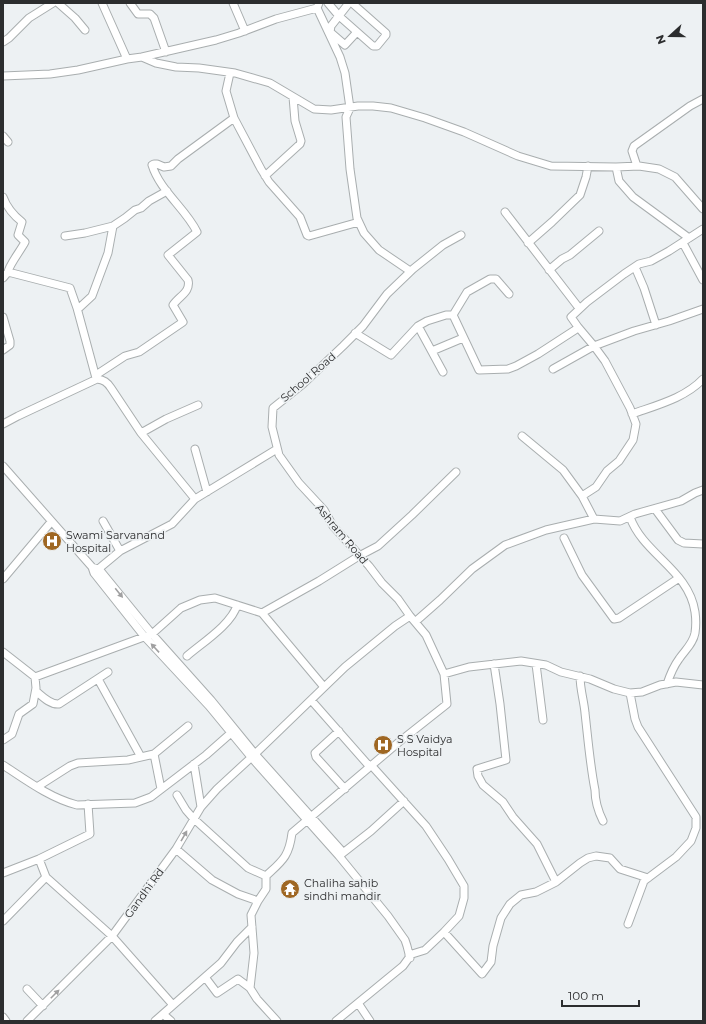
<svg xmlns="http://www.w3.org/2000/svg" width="706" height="1024" font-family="Montserrat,sans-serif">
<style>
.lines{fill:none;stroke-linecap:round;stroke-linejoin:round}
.minor-casing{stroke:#a9aeaf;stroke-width:9}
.minor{stroke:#fff;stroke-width:7}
.oneway{fill:#a0a0a1}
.labels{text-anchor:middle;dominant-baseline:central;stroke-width:3.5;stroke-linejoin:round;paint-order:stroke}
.street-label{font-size:11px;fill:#2c2d2e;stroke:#edf1f3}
.poi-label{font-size:11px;fill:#2c2d2e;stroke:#edf1f3;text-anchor:start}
</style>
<rect width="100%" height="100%" fill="#edf1f3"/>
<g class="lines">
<g class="minor-casing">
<path id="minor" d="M58 3 75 18 85 30
M102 3 127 59
M130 3 138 14H150L154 18 166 52
M233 3 245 31
M328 3 339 16 373 46H377L386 35V33L352 3
M349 3 331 26 330 32 345 45 357 32
M317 8 340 57 345 73 350 108 346 117 350 169 357 218 364 233 379 250 410 271
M3 42 9 38 29 18 53 3
M142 57 216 40 239 33 276 19 317 8 319 3
M3 76 50 74 78 70 127 59 142 57 156 63 176 67 199 68 235 73 270 83 314 109 331 110 358 106H373L391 108 425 118 464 132 518 156 551 166 616 167 639 166 659 169 675 177 703 209
M234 118 261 169 269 182 300 217 307 235 309 236 359 222
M3 136 8 142
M637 166 632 151 634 146 690 106 703 99
M616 167 619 181 633 197 689 238
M265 176 300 144 301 141 295 121 293 97
M3 197C7 208 13 215 22 222L18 235 25 242C21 250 9 265 8 272
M505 212 579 308
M65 236 85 233 113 226
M528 243 552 222 580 195 586 177 588 166
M683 243 703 280
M635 267 644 288 656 325
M549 270 562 259 570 255 599 231
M3 278 8 272 70 288 77 308 96 378
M78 309 92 296 108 253 113 226 125 218 135 210 141 208 149 201 167 191
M453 315 467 292 490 279H496L509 294
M3 317 10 341V345L3 350
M418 326 443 372
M578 327 594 346 605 361 630 408 636 424 633 440 619 461 607 471 596 487 582 496
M355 333 391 355 418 326 427 321 446 315H453L479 370 508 369 516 366 538 354 575 330 578 327 571 317 587 302 624 274 639 264 651 261 669 251 703 229
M432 351 463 338
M553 369 594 346 634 331 669 321 703 309
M96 375 125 356 139 352 183 322 173 305C179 296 191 292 188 280L168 255 197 232C186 209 160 191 152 165L154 164H157L164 167 171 166 178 159 234 118 226 91 230 73
M632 414C657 405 685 398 703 379
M3 424 18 416 97 379C104 380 107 382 111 388L141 433 195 499
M141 433 166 419 198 405
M522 436 563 470 582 496 594 519
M195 449 207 492
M3 466 92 567 94 573 144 636 209 706 251 757 339 856 388 916 405 940 407 946 410 958
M655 509 678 540 684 543 703 544
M630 517C643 554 689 570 695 612 696 619 696 626 695 633 693 644 685 650 679 659 673 667 670 675 667 684
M103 521 120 551
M564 538 582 575 614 619 619 618 679 578
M92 567 99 569 103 574 152 634 211 700 255 754 341 850
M96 571 120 551 172 524 195 499 277 449
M3 579 51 522
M262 613 319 581 359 556 378 546 412 515 456 472
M415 622 440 600 472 569 505 545 546 530 594 519 620 521 635 514 681 501 695 493 703 490
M3 652 35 677 152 634 181 608 200 600 215 598 262 613 324 687
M187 656C202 643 232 624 237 605
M494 664 500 704 506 760 477 769 478 776 483 785 503 802 513 817 537 844 556 882
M536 664 543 720
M444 674 469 667 521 661 546 665 561 672 590 679 614 689 630 693 642 692 660 685 676 682 703 685
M580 676C580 689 584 701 585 713 588 739 590 765 595 790 595 801 598 811 603 821
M98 679 141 757
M36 691C42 696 50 705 59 704L108 672
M311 700 370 767
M339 731 315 753 316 757 345 789
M3 740 12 734 19 714 33 704 36 688 35 677
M194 764 201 807
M3 765C26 780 50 798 77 805L135 803 151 797 206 755 231 733
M371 765 426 826 448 859 464 886V898L459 916 444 932 425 950 409 955
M37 787 70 766 78 763 128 760 154 754
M161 789 154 754 188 726
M177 795 186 810 193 818 248 868 266 876
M176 849 212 880 238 894 258 901
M339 856 371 831 404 801
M39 859 46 877 112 936 173 1005
M3 873 39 859 90 834 88 804
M266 876C282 861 289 857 292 833L399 742 447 704 444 674 426 635 410 616 398 599 382 583 369 566 333 526 324 510 299 483 279 455 272 427 273 408 303 384 343 346 363 326 387 294 413 269 443 245 461 235
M266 876V889L258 901 251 915 254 953 250 988 257 999 277 1021
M3 921 46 877
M628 924 644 881 676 857 691 841 696 828V817L638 727 635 719 630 693
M444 932 482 974 491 962 493 946 501 918 510 904 521 895 536 892 556 882 580 863 588 858 596 856 610 858 620 869 648 878
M205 977 217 993 238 979 250 988
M27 989 43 1006
M358 1003 370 1021
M163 1014 171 1021
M3 1017 6 1021
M27 1021 112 936 176 849 201 807 217 789 255 754 345 667 395 626 410 616
M155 1021 221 963 237 942 252 927
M336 1021 403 966 411 955"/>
</g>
<use href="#minor" class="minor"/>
</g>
<defs><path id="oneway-solid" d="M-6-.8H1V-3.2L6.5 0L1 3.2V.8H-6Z"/></defs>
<g class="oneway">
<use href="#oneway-solid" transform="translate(119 593) rotate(51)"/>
<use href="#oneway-solid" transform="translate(155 648) rotate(-133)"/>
<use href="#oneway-solid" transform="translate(184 836) rotate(-60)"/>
<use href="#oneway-solid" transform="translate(55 994) rotate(-45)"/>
</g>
<defs>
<g id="hospital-disc" transform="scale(1)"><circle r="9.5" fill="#9f6723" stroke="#edf1f3"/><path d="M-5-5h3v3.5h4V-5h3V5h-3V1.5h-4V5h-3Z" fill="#fff"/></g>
<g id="temple-disc" transform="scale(1)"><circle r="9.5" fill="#9f6723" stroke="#edf1f3"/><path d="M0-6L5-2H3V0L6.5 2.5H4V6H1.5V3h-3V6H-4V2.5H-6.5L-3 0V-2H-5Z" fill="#fff"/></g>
</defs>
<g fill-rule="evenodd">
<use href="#hospital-disc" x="52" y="541"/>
<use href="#hospital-disc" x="383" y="745"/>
<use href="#temple-disc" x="290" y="889"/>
</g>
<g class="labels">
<g class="street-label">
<text transform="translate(308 377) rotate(-41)">School Road</text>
<text transform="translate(342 534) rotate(50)">Ashram Road</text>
<text transform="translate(144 893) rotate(-54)">Gandhi Rd</text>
</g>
<g class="poi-label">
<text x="66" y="535">Swami Sarvanand<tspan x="66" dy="13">Hospital</tspan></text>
<text x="397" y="739">S S Vaidya<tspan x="397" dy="13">Hospital</tspan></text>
<text x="304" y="883">Chaliha sahib<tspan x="304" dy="13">sindhi mandir</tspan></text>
</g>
</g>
<rect width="706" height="1024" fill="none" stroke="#2c2d2e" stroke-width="8"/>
<g transform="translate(670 36) rotate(249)" stroke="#edf1f3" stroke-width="3" paint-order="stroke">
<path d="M0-3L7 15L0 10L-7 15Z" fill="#2c2d2e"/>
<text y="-6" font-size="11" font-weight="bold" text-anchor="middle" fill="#2c2d2e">N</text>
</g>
<path d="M562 1000v6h77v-6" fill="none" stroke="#2c2d2e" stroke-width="2"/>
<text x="568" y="1000" font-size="12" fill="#2c2d2e" stroke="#edf1f3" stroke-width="3" paint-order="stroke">100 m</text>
</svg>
